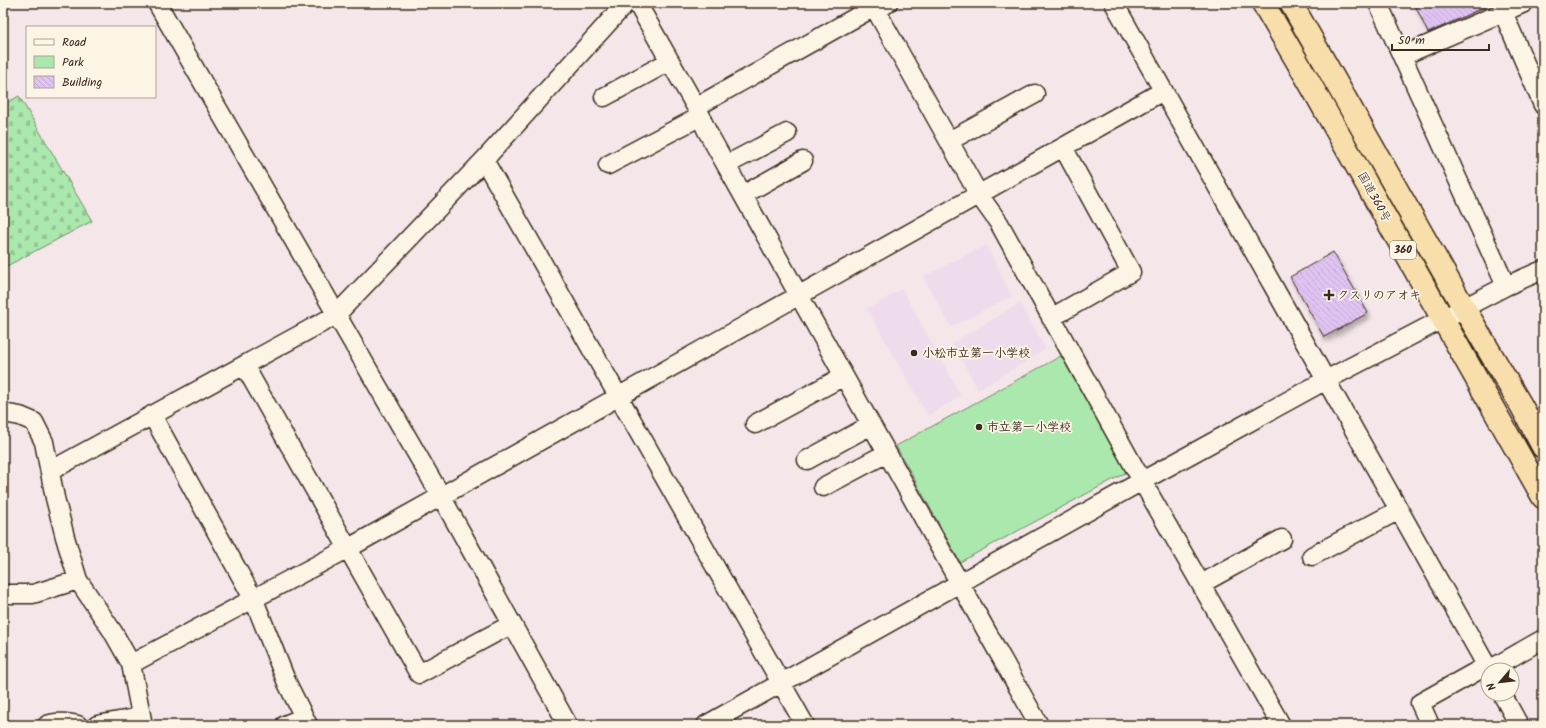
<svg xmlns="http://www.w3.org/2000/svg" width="1546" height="728" font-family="Kalam,'Klee One',sans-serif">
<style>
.built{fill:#eedcec}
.green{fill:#abe8ae;stroke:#738966}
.cemetery{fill:url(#cemetery-stones);stroke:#738966}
.building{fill:url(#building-back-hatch);stroke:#3b2a1e;filter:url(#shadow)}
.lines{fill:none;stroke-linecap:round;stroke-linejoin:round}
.minor-casing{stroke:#3b2a1e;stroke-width:21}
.highway-casing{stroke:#3b2a1e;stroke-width:25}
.minor{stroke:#fcf5e5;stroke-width:18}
.highway{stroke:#f8deab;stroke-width:22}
.poi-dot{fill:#3b2a1e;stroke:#fcf5e5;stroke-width:1.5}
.labels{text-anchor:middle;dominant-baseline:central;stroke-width:3.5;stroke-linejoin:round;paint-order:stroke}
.shield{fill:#fcf5e5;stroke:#75675a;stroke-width:1}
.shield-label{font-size:11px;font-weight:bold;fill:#3b2a1e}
.street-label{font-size:12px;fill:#3b2a1e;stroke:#fcf5e5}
.poi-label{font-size:12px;font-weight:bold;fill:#3b2a1e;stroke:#fcf5e5;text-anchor:start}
</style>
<defs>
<pattern id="cemetery-stones" width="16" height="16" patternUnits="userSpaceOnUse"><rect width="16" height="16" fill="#abe8ae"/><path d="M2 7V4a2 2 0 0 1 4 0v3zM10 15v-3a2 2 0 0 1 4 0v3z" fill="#94c795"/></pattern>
<pattern id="building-back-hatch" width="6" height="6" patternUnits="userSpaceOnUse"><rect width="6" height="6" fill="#e0c3f2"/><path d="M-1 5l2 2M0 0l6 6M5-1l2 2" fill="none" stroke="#c1a8cf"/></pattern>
<filter id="shadow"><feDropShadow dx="2.5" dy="4.5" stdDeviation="2" flood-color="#0004"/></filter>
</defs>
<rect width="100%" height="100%" fill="#f4e6e9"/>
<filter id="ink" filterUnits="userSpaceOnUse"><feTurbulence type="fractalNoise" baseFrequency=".025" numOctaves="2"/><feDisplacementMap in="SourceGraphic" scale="8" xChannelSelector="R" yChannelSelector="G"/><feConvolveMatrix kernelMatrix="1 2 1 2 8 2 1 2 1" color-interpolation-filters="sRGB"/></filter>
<g filter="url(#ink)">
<path class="built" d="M986 245 1012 296 951 327 923 277Z
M902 289 961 396 928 416 867 309Z
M1020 303 1046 349 978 390 953 343Z"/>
<path class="green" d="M1061 356 1127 472 960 562 896 446Z"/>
<path class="cemetery" d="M19 96 92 221 3 268V105Z"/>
<path class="building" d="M1414 3H1493L1428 33Z
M1333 252 1368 313 1324 337 1290 277Z"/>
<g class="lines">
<g class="minor-casing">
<path id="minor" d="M157 3 441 496 568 725
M637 3 696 107 707 131 1039 725
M872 3 979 195 999 223 1142 481 1281 725
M1114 3 1489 670
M1378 3 1506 286
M1503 12 1543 105
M1402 56 1524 3
M604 97 670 61
M696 107 867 11 876 10 888 3
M949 141 1035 94
M484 160 805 725
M608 165 701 116
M726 165 787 133
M743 195 803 161
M1051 318 1131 272 1063 147
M244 365 419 674 512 624
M3 413 20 416 34 422 44 442 55 498 65 537 78 580 113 632 131 664 143 725
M152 415 254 600 287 683 308 725
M755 424 844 376
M807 460 871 425
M50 471 336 315 484 160 626 3
M823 487 887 453
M1312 556 1399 510
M1201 584 1282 539
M3 594H33L78 580
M131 664 347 549 1163 91
M1489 670 1543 639
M1502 694 1519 725
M47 725C57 721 68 723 78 725
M97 725 141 717
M285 725 304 717
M706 725 1142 481 1326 380 1506 286 1543 270
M1430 725 1420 703 1486 666"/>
</g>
<g class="highway-casing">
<path id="highway" d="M1263 3 1308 80 1543 497
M1291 3 1464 308 1522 407 1543 447"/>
</g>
<use href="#minor" class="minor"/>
<use href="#highway" class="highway"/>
</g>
</g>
<g class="poi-dot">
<path d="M1327 289h4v4h4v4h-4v4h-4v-4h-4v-4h4z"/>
<circle cx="914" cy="353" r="4"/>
<circle cx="979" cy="427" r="4"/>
</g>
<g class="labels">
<rect class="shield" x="1390" y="241" width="26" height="18" rx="3"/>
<g class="shield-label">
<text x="1403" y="250">360</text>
</g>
<g class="street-label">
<text transform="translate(1374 197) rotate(61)">国道360号</text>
</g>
<g class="poi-label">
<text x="1337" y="295">クスリのアオキ</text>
<text x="922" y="353">小松市立第一小学校</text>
<text x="987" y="427">市立第一小学校</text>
</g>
</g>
<rect width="1546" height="728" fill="none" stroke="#fcf5e5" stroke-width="16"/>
<rect x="8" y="8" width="1530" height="712" fill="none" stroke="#3b2a1e" stroke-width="1.5" filter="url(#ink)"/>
<rect x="26" y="26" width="130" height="72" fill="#fcf5e5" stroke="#afa495"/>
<rect x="34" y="39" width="20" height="6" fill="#fcf5e5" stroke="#afa495"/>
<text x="62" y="46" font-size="12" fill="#3b2a1e">Road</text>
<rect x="34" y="56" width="20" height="12" fill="#abe8ae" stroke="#afa495"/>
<text x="62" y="66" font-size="12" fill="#3b2a1e">Park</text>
<rect x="34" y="76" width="20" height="12" fill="url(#building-back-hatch)" stroke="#afa495"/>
<text x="62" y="86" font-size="12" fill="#3b2a1e">Building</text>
<g transform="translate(1500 682) rotate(242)"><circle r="19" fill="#fcf5e5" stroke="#afa495"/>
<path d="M0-3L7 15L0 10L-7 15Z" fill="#3b2a1e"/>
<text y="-6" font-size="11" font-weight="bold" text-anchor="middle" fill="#3b2a1e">N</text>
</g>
<path d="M1392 44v6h97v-6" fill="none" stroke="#3b2a1e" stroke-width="2"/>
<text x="1398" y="44" font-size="12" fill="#3b2a1e" stroke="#fcf5e5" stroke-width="3" paint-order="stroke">50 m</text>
</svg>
